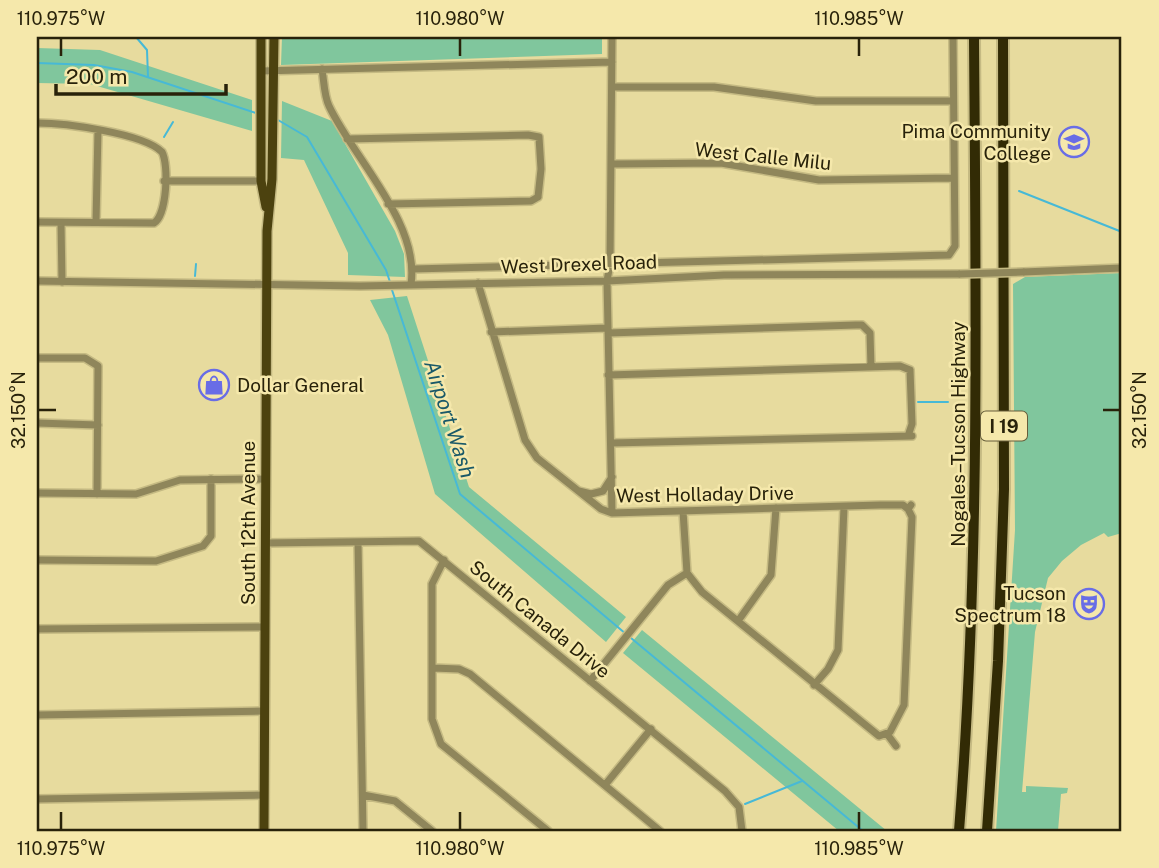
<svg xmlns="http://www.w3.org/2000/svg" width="1159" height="868" font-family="'Public Sans',sans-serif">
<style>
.green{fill:#80c69d}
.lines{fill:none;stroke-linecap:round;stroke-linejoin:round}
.stream{stroke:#47b9d6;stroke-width:2}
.minor-casing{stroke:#c5ba83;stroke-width:10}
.major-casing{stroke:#c5ba83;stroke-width:12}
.highway-casing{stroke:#c5ba83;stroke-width:14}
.minor{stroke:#8f865b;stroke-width:7}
.major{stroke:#4c420f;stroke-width:9}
.highway{stroke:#322b05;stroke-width:10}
.minor-bridge-casing{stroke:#c5ba83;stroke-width:10;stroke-linecap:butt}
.minor-bridge{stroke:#8f865b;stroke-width:7}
.ticks{fill:none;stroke:#28220a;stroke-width:2.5}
.labels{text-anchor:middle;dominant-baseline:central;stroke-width:5;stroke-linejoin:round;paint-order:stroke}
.shield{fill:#f5e8ab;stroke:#665d3a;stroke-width:2}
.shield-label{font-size:18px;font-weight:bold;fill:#28220a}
.poi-label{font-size:19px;fill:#28220a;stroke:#f5e8ab;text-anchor:end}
.street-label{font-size:19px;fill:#28220a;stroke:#f5e8ab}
.water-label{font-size:21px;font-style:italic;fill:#1a5968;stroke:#f5e8ab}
.neatline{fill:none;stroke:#28220a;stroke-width:2.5}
.ticks-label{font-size:18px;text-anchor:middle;fill:#28220a}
</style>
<rect width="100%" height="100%" fill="#e7db9e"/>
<path class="green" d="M282 37H602V54L281 65Z
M37 48 100 50 252 100V131L90 84 37 83Z
M282 101 332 121 395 231 404 254 405 277 348 275V253L304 160 281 158Z
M1122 273V533L1108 537 1104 533 1081 545 1062 561 1048 578 1035 632 1022 792H1026V786L1068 788 1067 793 1061 794 1058 831H996L1015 530 1013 284 1025 277Z
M407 296 469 487 626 617 606 642 435 494 388 335 370 300Z
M642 630 887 831H839L623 653Z"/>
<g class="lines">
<path class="stream" d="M136 37 147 50 148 77
M37 63 94 65 132 72 256 113
M278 120 307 137 386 270 390 282
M164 137 173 122
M1019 191 1122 232
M195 276 196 264
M391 287 460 494 626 634
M918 402H948
M631 638 863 831
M745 804 802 781"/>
<g class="minor-casing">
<path id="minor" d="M322 69C324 81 324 96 329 106 354 159 420 223 411 284
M261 71 612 62
M612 87H714L816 101H953
M37 123C64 123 143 133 162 152 169 165 167 215 154 223L37 222
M347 139 528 135 539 137
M612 164 721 163 819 180 953 178
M164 181H261
M538 197 541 169 539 137
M388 204 531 201 538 197
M96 222 98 130
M61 223 62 282
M413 269 949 255 955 246 953 37
M1023 272 1122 268
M37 281 360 286 607 281 724 275 960 274
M478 283 525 440 537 458 601 509 612 513 880 505H903L908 509
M491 332 608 328
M608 333 856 325H862L870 333 871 367
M37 358H85L98 366 97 494
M608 375 900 366 910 370
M37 423 98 425
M909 433 912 424 910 370
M611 443 912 436
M579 491 591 494 603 491 612 477
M37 493 136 494 180 480 265 479
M683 511 687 573 702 592 879 736 890 732 904 705 912 517 908 509 911 505
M612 513 607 281 610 264 612 37
M358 542 363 831
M265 543 419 541 725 791 739 807 742 831
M37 560 156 561 203 546 211 536V479
M444 560 432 584V719L441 744 548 831
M738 621 771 575 776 508
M37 629 265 627
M433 668 459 669 470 674 660 831
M590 681 668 585 687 573
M814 685 828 669 838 650 844 507
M37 715 264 711
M887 734 896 746
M605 785 651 729
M363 795 395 801 432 831
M37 799 264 795"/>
</g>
<g class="major-casing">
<path id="major" d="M261 37V181L266 207
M264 831 267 231 272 179 274 37"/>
</g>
<g class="highway-casing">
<path id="highway" d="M959 831C980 567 976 302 974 37
M987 831 998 661 1004 489 1003 37"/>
</g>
<use href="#minor" class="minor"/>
<use href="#major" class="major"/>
<use href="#highway" class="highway"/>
<g class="minor-bridge-casing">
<path id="minor-bridge" d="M960 274 1023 272"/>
</g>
<use href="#minor-bridge" class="minor-bridge"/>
</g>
<path class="ticks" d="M61 38V56M460 38V56M859 38V56M38 410H56M1103 410H1120M61 812V830M460 812V830M859 812V830"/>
<defs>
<g id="university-ring" transform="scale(1.575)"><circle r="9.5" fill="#f5e8ab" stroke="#696de6" stroke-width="1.5"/><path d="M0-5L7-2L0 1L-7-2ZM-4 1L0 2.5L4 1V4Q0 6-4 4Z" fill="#696de6"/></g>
<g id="shop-ring" transform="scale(1.575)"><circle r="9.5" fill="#f5e8ab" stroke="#696de6" stroke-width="1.5"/><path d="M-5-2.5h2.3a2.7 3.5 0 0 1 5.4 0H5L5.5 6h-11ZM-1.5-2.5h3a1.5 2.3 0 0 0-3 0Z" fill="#696de6"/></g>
<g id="theatre-ring" transform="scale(1.575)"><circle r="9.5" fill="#f5e8ab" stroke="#696de6" stroke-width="1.5"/><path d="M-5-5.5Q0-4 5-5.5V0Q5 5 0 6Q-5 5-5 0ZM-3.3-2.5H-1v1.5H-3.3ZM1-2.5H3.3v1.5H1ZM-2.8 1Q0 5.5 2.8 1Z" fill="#696de6"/></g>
</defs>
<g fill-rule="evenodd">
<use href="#university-ring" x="1074" y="142"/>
<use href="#shop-ring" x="214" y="385"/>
<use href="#theatre-ring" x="1089" y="604"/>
</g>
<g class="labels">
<rect class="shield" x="981" y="411.5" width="46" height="29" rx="5"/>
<g class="shield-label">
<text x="1004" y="426">I 19</text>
</g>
<g class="poi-label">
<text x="1051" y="131">Pima Community<tspan x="1051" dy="22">College</tspan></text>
<text x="237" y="385" text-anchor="start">Dollar General</text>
<text x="1066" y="593">Tucson<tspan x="1066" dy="22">Spectrum 18</tspan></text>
</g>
<g class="street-label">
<text transform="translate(763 156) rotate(6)">West Calle Milu</text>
<text transform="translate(579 264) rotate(-2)">West Drexel Road</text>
<text transform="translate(958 434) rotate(-90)">Nogales–Tucson Highway</text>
<text transform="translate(705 494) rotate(-1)">West Holladay Drive</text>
<text transform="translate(248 523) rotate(-90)">South 12th Avenue</text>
<text transform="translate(540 619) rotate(39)">South Canada Drive</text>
</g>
<g class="water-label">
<text transform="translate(450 419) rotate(72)">Airport Wash</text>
</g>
</g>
<rect width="1159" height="868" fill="none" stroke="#f5e8ab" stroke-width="77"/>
<path d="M56 84v10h170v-10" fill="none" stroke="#28220a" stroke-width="3.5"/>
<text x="66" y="84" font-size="21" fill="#28220a" stroke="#f5e8ab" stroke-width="5" paint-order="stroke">200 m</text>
<rect x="38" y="38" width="1082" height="792" class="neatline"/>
<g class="ticks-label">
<text x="61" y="25">110.975°W</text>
<text x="460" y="25">110.980°W</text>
<text x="859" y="25">110.985°W</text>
<text transform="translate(1140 410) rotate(-90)" y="6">32.150°N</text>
<text transform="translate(19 410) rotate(-90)" y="6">32.150°N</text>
<text x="61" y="855">110.975°W</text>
<text x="460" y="855">110.980°W</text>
<text x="859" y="855">110.985°W</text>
</g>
</svg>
